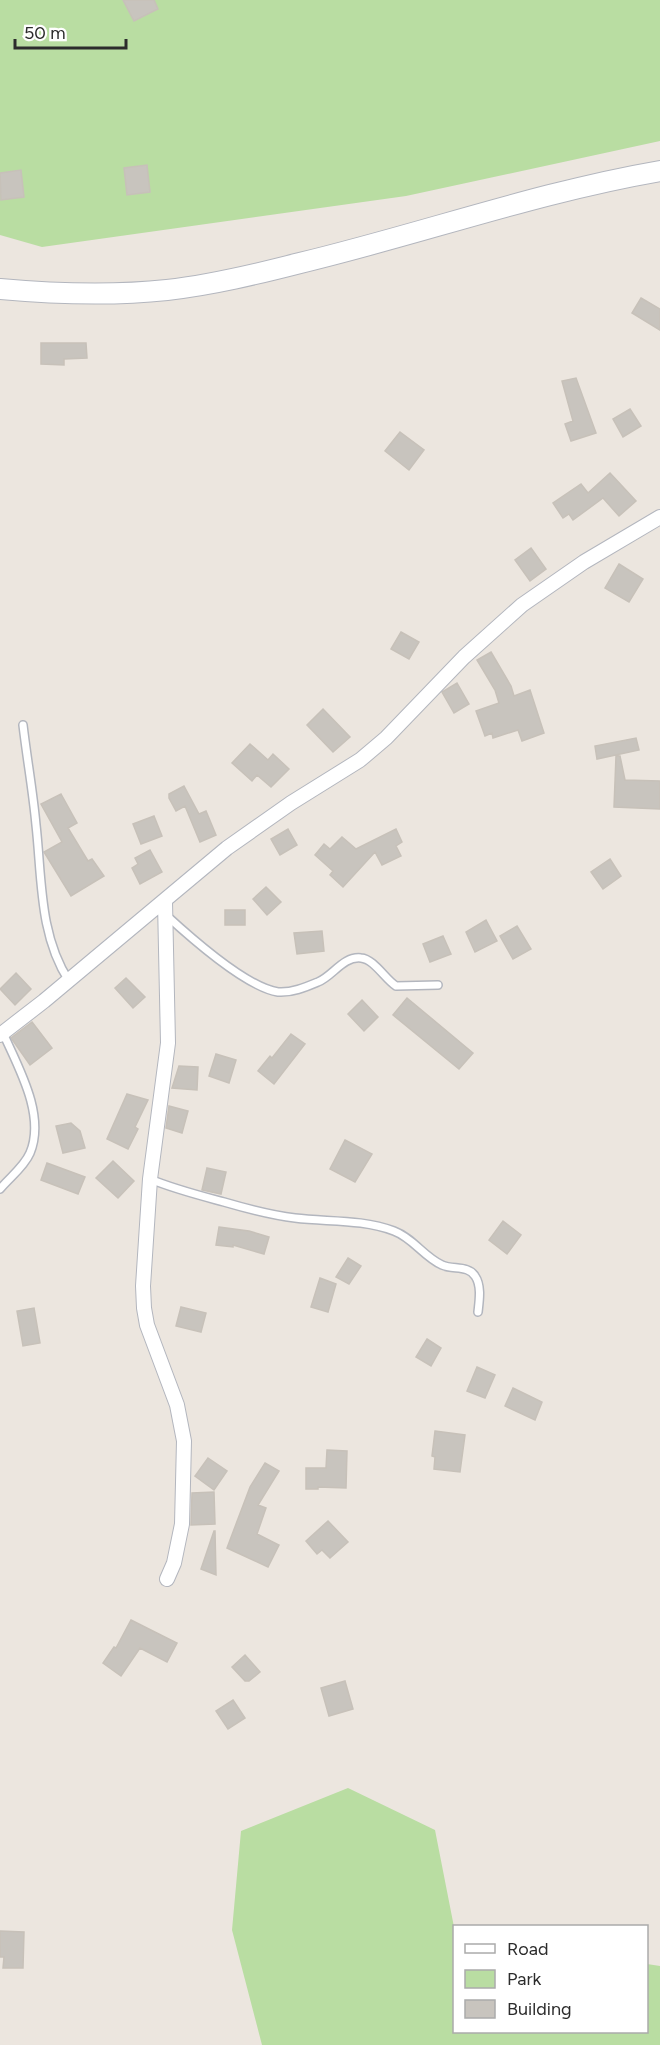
<svg xmlns="http://www.w3.org/2000/svg" width="660" height="2045" font-family="Figtree,sans-serif">
<style>
.green{fill:#b9dda2}
.building{fill:#c8c4be;stroke:#c7c1b9;stroke-width:1.5}
.lines{fill:none;stroke-linecap:round;stroke-linejoin:round}
.lane-casing{stroke:#b3b6be;stroke-width:10}
.street-casing{stroke:#b3b6be;stroke-width:16}
.secondary-casing{stroke:#b3b6be;stroke-width:22}
.lane{stroke:#fff;stroke-width:7}
.street{stroke:#fff;stroke-width:14}
.secondary{stroke:#fff;stroke-width:20}
</style>
<rect width="100%" height="100%" fill="#ece6df"/>
<path class="green" d="M0 0H660V141L406 196 42 247 0 235Z
M348 1788 435 1830 454 1927V2032H646L647 1964 660 1966V2045H262L232 1930 241 1831Z"/>
<path class="building" d="M123 0H154L158 9 134 21Z
M147 165 150 192 127 195 124 168Z
M21 170 24 197 1 200 0 173Z
M641 298 660 309V330L632 313Z
M41 343H86L87 358 64 359V365L41 364Z
M576 378 596 433 571 441 565 424 573 421 562 381Z
M630 409 641 426 623 437 613 419Z
M400 432 424 450 409 470 385 451Z
M610 473 636 501 619 516 603 498 573 520 569 514 563 518 553 503 581 484 588 493Z
M531 548 546 569 530 581 515 560Z
M619 564 643 579 629 602 605 588Z
M401 632 419 642 409 659 391 649Z
M491 652 511 686 514 696 530 690 544 733 522 741 518 730 493 738 492 733 485 736 476 711 499 703 495 690 477 660Z
M457 683 469 704 454 713 442 692Z
M323 709 350 737 333 752 307 725Z
M636 738 639 750 597 759 595 746Z
M250 744 268 760 273 754 289 769 271 787 257 775 252 781 232 763Z
M616 756H620L625 780 660 781V809L614 807Z
M184 786 199 814 206 811 216 835 200 842 185 806 176 811 169 798V794Z
M61 794 77 823 68 828 88 861 92 859 104 876 71 896 44 852 62 842 41 804Z
M154 816 162 836 141 844 133 824Z
M288 829 297 845 280 855 271 839Z
M396 829 402 842 396 846 401 856 382 865 375 852 343 887 330 875 333 871 315 855 324 844 330 849 342 837 356 849Z
M150 850 162 872 140 884 132 868 138 864 135 858Z
M610 859 621 876 603 889 591 872Z
M266 887 281 902 267 915 253 899Z
M225 910H245V925H225Z
M486 920 497 941 475 952 466 932Z
M517 926 531 949 513 959 500 936Z
M322 931 324 951 297 954 294 933Z
M443 936 451 954 430 962 423 944Z
M16 973 31 989 15 1005 0 989Z
M126 978 145 997 133 1008 115 988Z
M407 998 473 1053 459 1069 393 1015Z
M362 1000 378 1017 364 1031 348 1014Z
M32 1022 52 1048 30 1065 11 1038Z
M291 1034 305 1044 274 1084 258 1071 270 1056 272 1058Z
M216 1054 236 1060 229 1083 209 1076Z
M179 1066 198 1067 197 1090 172 1088Z
M127 1094 148 1100 135 1127 138 1129 128 1149 107 1139Z
M169 1106 188 1111 182 1133 166 1128Z
M71 1123 80 1131 85 1148 63 1153 56 1126Z
M345 1140 372 1154 355 1182 330 1169Z
M113 1161 134 1181 118 1198 96 1178Z
M47 1163 85 1177 78 1194 41 1180Z
M207 1168 226 1172 221 1194 202 1190Z
M503 1221 521 1235 507 1254 489 1240Z
M219 1227 249 1231 269 1237 264 1254 233 1245V1247L216 1245Z
M348 1258 361 1266 349 1284 336 1277Z
M320 1278 336 1284 328 1312 311 1307Z
M181 1307 206 1313 201 1332 176 1326Z
M34 1308 40 1343 23 1346 17 1311Z
M427 1339 441 1348 431 1366 416 1357Z
M477 1367 495 1375 485 1398 467 1391Z
M513 1388 542 1402 535 1420 505 1406Z
M435 1431 465 1435 460 1472 434 1469 435 1457 432 1456Z
M327 1450 347 1451 346 1488 318 1487V1489H306V1468H326Z
M208 1458 227 1471 214 1490 195 1476Z
M265 1463 279 1471 258 1505 266 1508 257 1534 279 1545 268 1567 227 1548 250 1487Z
M214 1492 215 1524 191 1525 192 1493Z
M328 1521 348 1542 330 1558 322 1550 317 1554 306 1541Z
M214 1531H215L216 1575 201 1569Z
M131 1620 177 1643 167 1662 140 1648 121 1676 103 1663 114 1647 116 1648Z
M245 1655 260 1672 249 1681H245L232 1667Z
M345 1681 353 1709 329 1716 321 1688Z
M233 1700 245 1718 228 1729 216 1711Z
M0 1931 24 1932 23 1968H3L4 1957H0Z"/>
<g class="lines">
<g class="lane-casing">
<path id="lane" d="M23 725C27 759 33 792 36 825 42 878 39 935 69 981
M166 915C190 937 246 987 278 992 292 993 306 987 318 982 333 976 343 956 361 958 374 959 385 979 396 986L438 985
M150 1179C174 1189 198 1195 224 1202 248 1209 270 1215 295 1218 328 1222 362 1219 394 1231 413 1238 424 1257 442 1265 453 1270 468 1265 475 1276 482 1286 479 1302 478 1312
M0 1189C10 1177 24 1167 30 1153 46 1115 18 1067 3 1033"/>
</g>
<g class="street-casing">
<path id="street" d="M165 902 168 1043 150 1179 143 1286 144 1308 147 1325 177 1405 184 1441 182 1524 174 1563 167 1579
M0 1035 44 1001 227 848 291 803 360 760 386 738 464 657 522 605 584 562 660 517"/>
</g>
<g class="secondary-casing">
<path id="secondary" d="M0 289C56 294 111 296 167 290 212 285 257 274 300 263 421 234 538 192 660 171"/>
</g>
<use href="#lane" class="lane"/>
<use href="#street" class="street"/>
<use href="#secondary" class="secondary"/>
</g>
<rect x="453" y="1925" width="195" height="108" fill="#ffffff" stroke="#ababab" stroke-width="1.5"/>
<rect x="465" y="1944" width="30" height="9" fill="#ffffff" stroke="#ababab" stroke-width="1.5"/>
<text x="507" y="1955" font-size="18" fill="#2c2c2c">Road</text>
<rect x="465" y="1970" width="30" height="18" fill="#b9dda2" stroke="#ababab" stroke-width="1.5"/>
<text x="507" y="1985" font-size="18" fill="#2c2c2c">Park</text>
<rect x="465" y="2000" width="30" height="18" fill="#c8c4be" stroke="#ababab" stroke-width="1.5"/>
<text x="507" y="2015" font-size="18" fill="#2c2c2c">Building</text>
<path d="M15 39v9h111v-9" fill="none" stroke="#2c2c2c" stroke-width="3"/>
<text x="24" y="39" font-size="18" fill="#2c2c2c" stroke="#ffffff" stroke-width="4.5" paint-order="stroke">50 m</text>
</svg>
